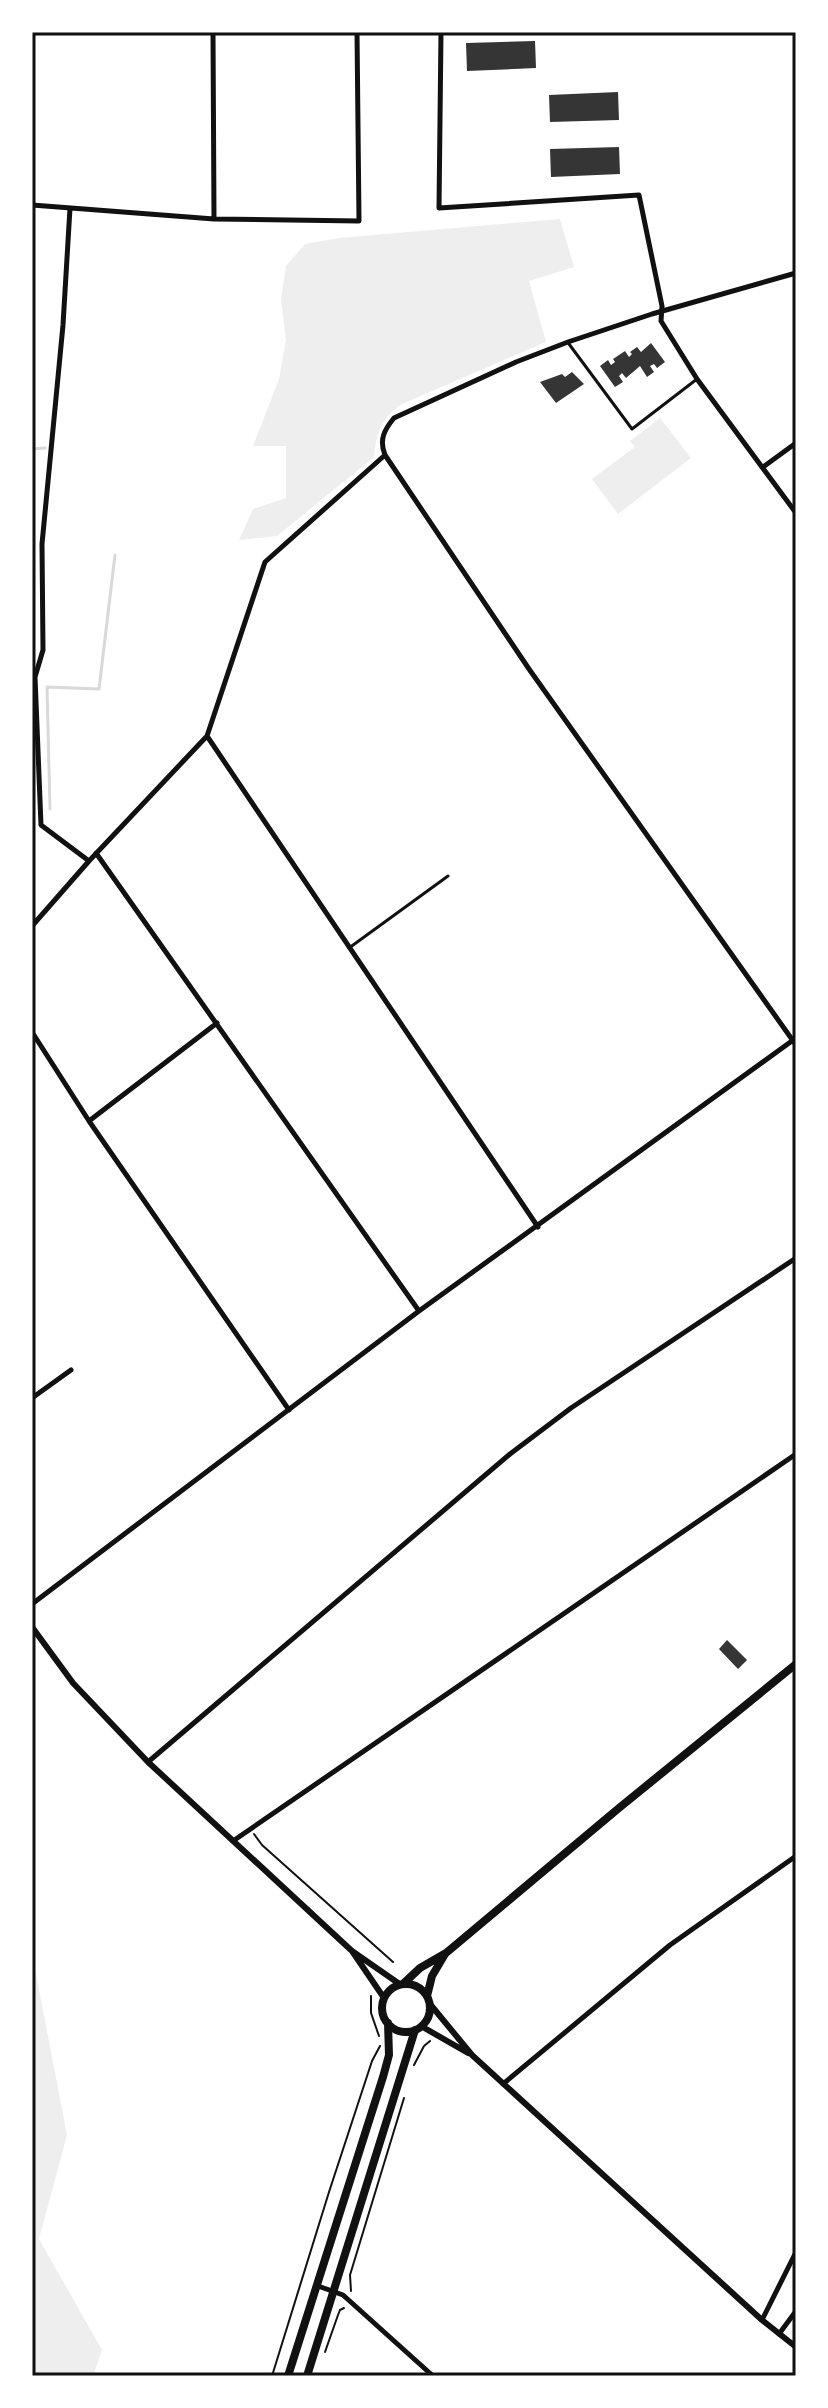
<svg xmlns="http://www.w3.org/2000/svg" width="828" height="2408" font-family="Arial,sans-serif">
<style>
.green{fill:#eee}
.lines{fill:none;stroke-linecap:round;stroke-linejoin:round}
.stream{stroke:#d9d9d9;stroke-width:3}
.building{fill:#353535}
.path{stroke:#111;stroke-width:2}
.service{stroke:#111;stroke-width:3}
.minor{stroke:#111;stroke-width:5}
.tertiary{stroke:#111;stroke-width:6}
.primary{stroke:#111;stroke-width:8}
.neatline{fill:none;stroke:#111;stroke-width:3}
</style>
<rect width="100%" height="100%" fill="#fff"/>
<path class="green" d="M560 219 574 267 529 281 546 342 402 404C382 417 376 434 374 457L277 536 239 540 253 509 286 498V446H253L279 379 286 340 281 299 286 266 305 244 339 238Z
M660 418 691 458 618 514 592 479 635 447 630 441Z
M32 1953 67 2135 39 2239 102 2350 93 2376H32Z"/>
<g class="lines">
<path class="stream" d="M32 449 45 448
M50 809 47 687 99 689 115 555"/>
</g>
<path class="building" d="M535 41 536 68 467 71 466 43Z
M618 92 619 120 550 122 549 95Z
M619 147 620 174 551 177 550 149Z
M651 343 665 362 657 368 654 364 650 366 654 372 647 377 640 366 626 378 622 373 619 376 623 382 615 387 600 366 608 360 611 365 615 362 613 359 625 351 629 357 632 354 630 352 637 347 641 352Z
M572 372 584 384 556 403 540 382 562 374 565 377Z
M727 1640 747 1660 738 1669 719 1649Z"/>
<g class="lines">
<path class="path" d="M254 1834 262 1845 393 1962
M371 1996V2013L379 2036
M414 2065 424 2046 430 2041
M351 2291 350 2275 404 2098
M325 2352 338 2315 340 2310 344 2308
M272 2376 329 2192 372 2061 380 2046"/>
<path class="service" d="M569 344 632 429 697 379
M349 948 448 876"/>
<path class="minor" d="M213 32 214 219
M441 32 439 208 639 195 662 306 661 321 697 379 796 513
M32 205 214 219 359 221 357 32
M70 208 63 325 42 544 43 650 35 677 41 825 89 861
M385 455 529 669 796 1045
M763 467 796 443
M207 736 538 1227
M96 853 419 1311
M32 926 89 861 207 736 265 562 385 455C379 440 384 430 394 418L516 362 568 342 652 314 796 273
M32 1032 89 1121 289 1410
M89 1121 217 1023
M32 1398 71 1370
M32 1604 419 1311 796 1038
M148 1762 510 1454 571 1408 796 1258
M233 1841 796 1454
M503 2084 670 1945 796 1856
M318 2286 343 2295 433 2376
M762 2320 796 2252
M779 2334 796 2311"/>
<path class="tertiary" d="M32 1627 73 1683 148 1762 352 1951 401 1985
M352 1951 384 1998
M430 2004 472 2055 762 2320 796 2347
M421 2026 468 2053"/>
<path class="primary" d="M403 1984 420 1968 446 1953 619 1808 796 1664
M382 2008a24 24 0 1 1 48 0a24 24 0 1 1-48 0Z
M427 1996 432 1976 445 1954
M288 2376 383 2077 389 2055 388 2023
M307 2376 415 2030"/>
</g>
<rect width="828" height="2408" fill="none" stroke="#ffffff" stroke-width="68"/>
<rect x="34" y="34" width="760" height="2340" class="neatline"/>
</svg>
